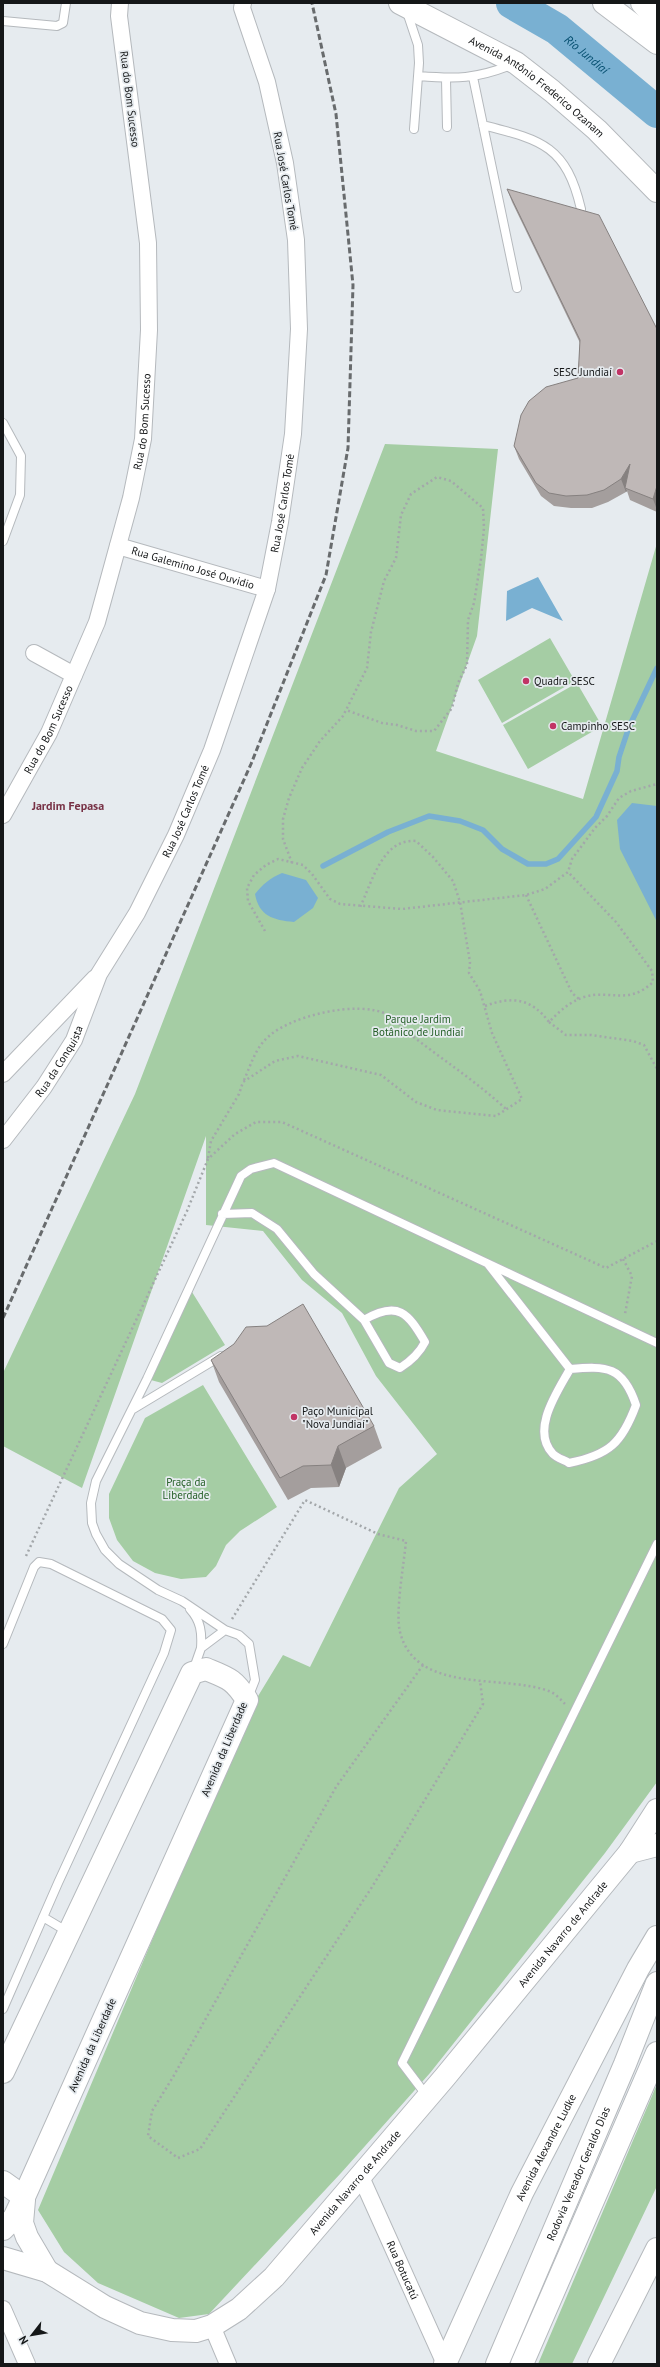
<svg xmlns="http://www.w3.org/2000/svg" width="660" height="2367" font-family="'PT Sans',sans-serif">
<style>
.green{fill:#a5cda4}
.water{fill:#79b0d2}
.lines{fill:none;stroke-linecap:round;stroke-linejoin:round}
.stream{stroke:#79b0d2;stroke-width:5.5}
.river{stroke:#79b0d2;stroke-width:32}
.lane-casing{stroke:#b5b9bd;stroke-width:10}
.street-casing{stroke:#b5b9bd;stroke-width:18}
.secondary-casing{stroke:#b5b9bd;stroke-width:24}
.primary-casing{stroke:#b5b9bd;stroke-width:24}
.path{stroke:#a3a7aa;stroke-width:2.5;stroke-dasharray:2 3;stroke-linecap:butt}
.lane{stroke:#fff;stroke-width:8}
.street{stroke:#fff;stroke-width:16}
.secondary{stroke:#fff;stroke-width:22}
.primary{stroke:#fff;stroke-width:22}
.rail{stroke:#686b6d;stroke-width:3;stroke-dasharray:6 3;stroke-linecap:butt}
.wall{fill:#a49e9d}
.shaded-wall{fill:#868180}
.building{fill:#bfb8b7;stroke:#868180}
.poi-dot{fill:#c13465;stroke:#e6ebef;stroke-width:1.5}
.labels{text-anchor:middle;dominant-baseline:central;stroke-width:3.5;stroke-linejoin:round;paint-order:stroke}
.street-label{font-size:11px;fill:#151718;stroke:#e6ebef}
.poi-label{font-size:11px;fill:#151718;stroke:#e6ebef;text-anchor:start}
.park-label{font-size:11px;fill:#266028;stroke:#e6ebef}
.water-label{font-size:12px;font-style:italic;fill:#075071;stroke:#e6ebef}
.neighbourhood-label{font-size:12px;font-weight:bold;fill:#773145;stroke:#e6ebef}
</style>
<rect width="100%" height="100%" fill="#e6ebef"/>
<path class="green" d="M385 444 498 449 477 636 436 751 583 799 657 543V1782L605 1853 430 2073 341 2173 209 2314 179 2318 98 2283 64 2252 38 2210 249 1711 283 1655 310 1667 399 1488 437 1454 376 1376 342 1313 302 1280 263 1231 206 1225V1136L82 1488 3 1446V1373L135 1094Z
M550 638 575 681 502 723 478 680Z
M577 683 602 726 528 769 503 725Z
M192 1292 225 1345 162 1383 147 1379Z
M203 1385 277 1507 240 1531 226 1545 216 1566 206 1577 181 1579 155 1573 133 1561 117 1540 109 1518V1494L145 1418Z
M657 2084V2186L572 2364H538Z"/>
<path class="water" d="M538 577 563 621 532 608 506 621 507 591Z
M632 803 657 806V922L620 849 617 820Z
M282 873 306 880 318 898 313 908 294 922C273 920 259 916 255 894 263 884 270 878 282 873Z"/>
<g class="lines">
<path class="stream" d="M323 866 388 832 429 816 460 821 483 830 502 849 528 864H546L558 859 596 817 617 771 619 757 629 727 657 668"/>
<path class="river" id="s1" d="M512 3 557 29 657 112"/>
<g class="lane-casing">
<path id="lane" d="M407 12 418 45 419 63 414 129
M3 21 57 26 63 23 66 3
M419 76C456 79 476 79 511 65
M473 77 517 288
M446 79 447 127
M483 125C541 140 566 145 581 209
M3 423 21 456 20 495 3 541
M222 1214 252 1213 277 1229 314 1274 364 1320 389 1363 400 1368C411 1361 419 1354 425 1342 408 1313 398 1300 364 1320
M488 1264 570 1369C607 1366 623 1366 636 1405 622 1443 609 1455 569 1463 564 1460 557 1458 553 1454 530 1430 558 1391 570 1369
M133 1409 221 1356
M190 1609C201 1621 202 1633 201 1648
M3 1644 34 1567 39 1562 51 1564 162 1619 171 1630 164 1653 58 1883 3 2009
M193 1671 201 1648 225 1630
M248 1698 255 1680 249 1644 239 1635 225 1630 182 1601 158 1590 119 1564 105 1550 96 1534 92 1523 91 1503 96 1481 147 1379 241 1176 251 1169 274 1163 657 1343
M43 1917 68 1932
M427 2096 402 2063 657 1544"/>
</g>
<g class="street-casing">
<g id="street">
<path id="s2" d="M118 546 267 589"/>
<path d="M34 653 74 675"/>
<path id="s3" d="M3 815 49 733 97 622 131 498 143 439 149 330 148 243 119 16 120 3"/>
<path d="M3 1074 95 978"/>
<path id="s4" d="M3 1140 44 1087 74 1040 99 974 137 913 176 835 212 750 267 589 280 522 293 434 299 329 296 240 285 163 267 82 242 8 243 3"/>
<path id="s5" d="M361 2177 445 2364"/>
<path d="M3 2309 27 2364"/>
<path d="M212 2326 228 2364"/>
</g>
</g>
<g class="secondary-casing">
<g id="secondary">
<path d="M630 1852 657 1845"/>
<path d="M3 2072 192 1673 206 1669C228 1678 234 1679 247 1700L24 2197 14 2218 3 2229"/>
<path d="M3 2182 24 2197"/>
<path d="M24 2200 22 2223 27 2237 47 2271"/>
<path id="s6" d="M3 2258 47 2271 105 2307 140 2323 172 2330 196 2331 212 2326 239 2309 274 2277 445 2077 630 1852 657 1810"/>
<path id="s7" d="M445 2364 522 2193 638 1969 657 1937"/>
<path d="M599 2364 657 2249"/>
</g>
</g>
<g class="primary-casing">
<g id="primary">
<path id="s8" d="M400 3 516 63 552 91 597 130 657 191"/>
<path d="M604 3 657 43"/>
<path d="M642 3 657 20"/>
<path id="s9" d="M497 2364 625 2064 657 1983"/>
<path d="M522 2364 657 2053"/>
</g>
</g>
<path class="path" d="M292 863 283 839V819L289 798 302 768 320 741 343 716 367 668 371 632 384 581 396 558 401 515 411 494 437 477 451 481 483 508 484 528 481 559 474 603 468 620 467 665 458 683 452 708 434 731H416L397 725 382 723 346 710
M526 895 572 993 579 999
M265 931 248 901 247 888 254 875 266 865 278 859 303 865 312 874 330 899 340 904 402 909 526 895 545 889 568 872 572 859 595 828 607 816 619 798 631 791 657 784
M485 1006C512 996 531 998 549 1022 559 1012 569 1002 584 997 610 989 628 1006 653 982L652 971 616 922 568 872
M549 1022 566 1035H591L633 1041 644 1045 657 1069
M244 1080C250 1067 255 1050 265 1040 286 1016 360 999 388 1015 397 1020 402 1029 411 1035 443 1060 477 1082 507 1110
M208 1158 211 1141 239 1094 243 1082 275 1061 298 1056 381 1075 416 1102 437 1110 496 1116 522 1099 492 1033 480 991 469 973 470 962 460 902 453 881 433 857 416 841C382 838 372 883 360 907
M623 1259 632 1276 625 1314
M26 1556 187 1211 208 1159 235 1134 256 1122H282L606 1268 657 1241
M232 1619 305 1500 378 1534 406 1541C404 1564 395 1612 400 1632 416 1696 506 1673 551 1692 556 1694 561 1700 565 1704
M423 1665 336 1787 173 2077 152 2111 148 2136 178 2158 200 2149 372 1887 483 1704 480 1681"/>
<use href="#lane" class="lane"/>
<use href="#street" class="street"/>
<use href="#secondary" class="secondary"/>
<use href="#primary" class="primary"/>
<path class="rail" d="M3 1318 251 764 326 575 348 448 353 285 336 114 312 3"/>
</g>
<path class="wall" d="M507 189 657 329V512L630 500 627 491 626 492 608 502 592 508H571L554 506 541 496 519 459 514 446 578 378 580 343 512 202Z
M211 1360 374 1426 382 1448 346 1468 339 1487 311 1488 288 1500 219 1382Z"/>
<path class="shaded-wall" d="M630 464 625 488 627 491 626 492 621 479Z
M657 486V510L653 499Z
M338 1446 346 1468 339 1487 331 1465Z"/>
<path class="building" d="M507 189 599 215 657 329V486L653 499 625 488 630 464 621 479 604 490 587 495 566 496 549 493 536 483 514 446 521 415 529 401 546 387 578 378 580 340Z
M303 1304 374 1426 338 1446 331 1465 303 1466 280 1478 211 1360 234 1344 246 1327 267 1326Z"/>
<g class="poi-dot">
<circle cx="620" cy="372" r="4"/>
<circle cx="526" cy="681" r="4"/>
<circle cx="553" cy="726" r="4"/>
<circle cx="294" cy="1417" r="4"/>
</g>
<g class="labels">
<g class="street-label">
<text stroke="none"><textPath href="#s8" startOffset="161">Avenida Antônio Frederico Ozanam</textPath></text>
<text transform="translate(130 99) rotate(83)">Rua do Bom Sucesso</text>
<text transform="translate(286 181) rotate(80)">Rua José Carlos Tomé</text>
<text stroke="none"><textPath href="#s3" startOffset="421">Rua do Bom Sucesso</textPath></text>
<text stroke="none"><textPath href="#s4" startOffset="702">Rua José Carlos Tomé</textPath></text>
<text stroke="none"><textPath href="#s2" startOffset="78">Rua Galemino José Ouvidio</textPath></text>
<text stroke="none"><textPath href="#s3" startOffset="97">Rua do Bom Sucesso</textPath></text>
<text stroke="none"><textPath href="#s4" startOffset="378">Rua José Carlos Tomé</textPath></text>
<text stroke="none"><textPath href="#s4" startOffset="97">Rua da Conquista</textPath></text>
<text transform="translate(224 1749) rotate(-67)">Avenida da Liberdade</text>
<text stroke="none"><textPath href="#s6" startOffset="754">Avenida Navarro de Andrade</textPath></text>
<text transform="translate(92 2045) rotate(-66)">Avenida da Liberdade</text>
<text stroke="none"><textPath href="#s7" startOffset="239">Avenida Alexandre Ludke</textPath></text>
<text stroke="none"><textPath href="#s9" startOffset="207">Rodovia Vereador Geraldo Dias</textPath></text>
<text stroke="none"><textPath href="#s6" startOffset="430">Avenida Navarro de Andrade</textPath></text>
<text stroke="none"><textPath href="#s5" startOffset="102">Rua Botucatú</textPath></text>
</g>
<g class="poi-label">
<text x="612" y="372" text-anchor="end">SESC Jundiaí</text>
<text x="534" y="681">Quadra SESC</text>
<text x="561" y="726">Campinho SESC</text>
<text x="302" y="1411">Paço Municipal<tspan x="302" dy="13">"Nova Jundiaí"</tspan></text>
</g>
<g class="park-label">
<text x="418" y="1019">Parque Jardim<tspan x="418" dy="13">Botânico de Jundiaí</tspan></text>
<text x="186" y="1482">Praça da<tspan x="186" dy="13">Liberdade</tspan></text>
</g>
<g class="water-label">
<text stroke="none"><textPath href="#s1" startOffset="91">Rio Jundiaí</textPath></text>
</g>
<g class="neighbourhood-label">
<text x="68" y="805">Jardim Fepasa</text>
</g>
</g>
<rect width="660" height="2367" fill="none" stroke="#151718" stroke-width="8"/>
<g transform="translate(32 2335) rotate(239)" stroke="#e6ebef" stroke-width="3" paint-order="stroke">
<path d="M0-3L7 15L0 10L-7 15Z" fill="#151718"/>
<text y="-6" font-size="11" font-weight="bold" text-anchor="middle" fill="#151718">N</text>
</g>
</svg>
